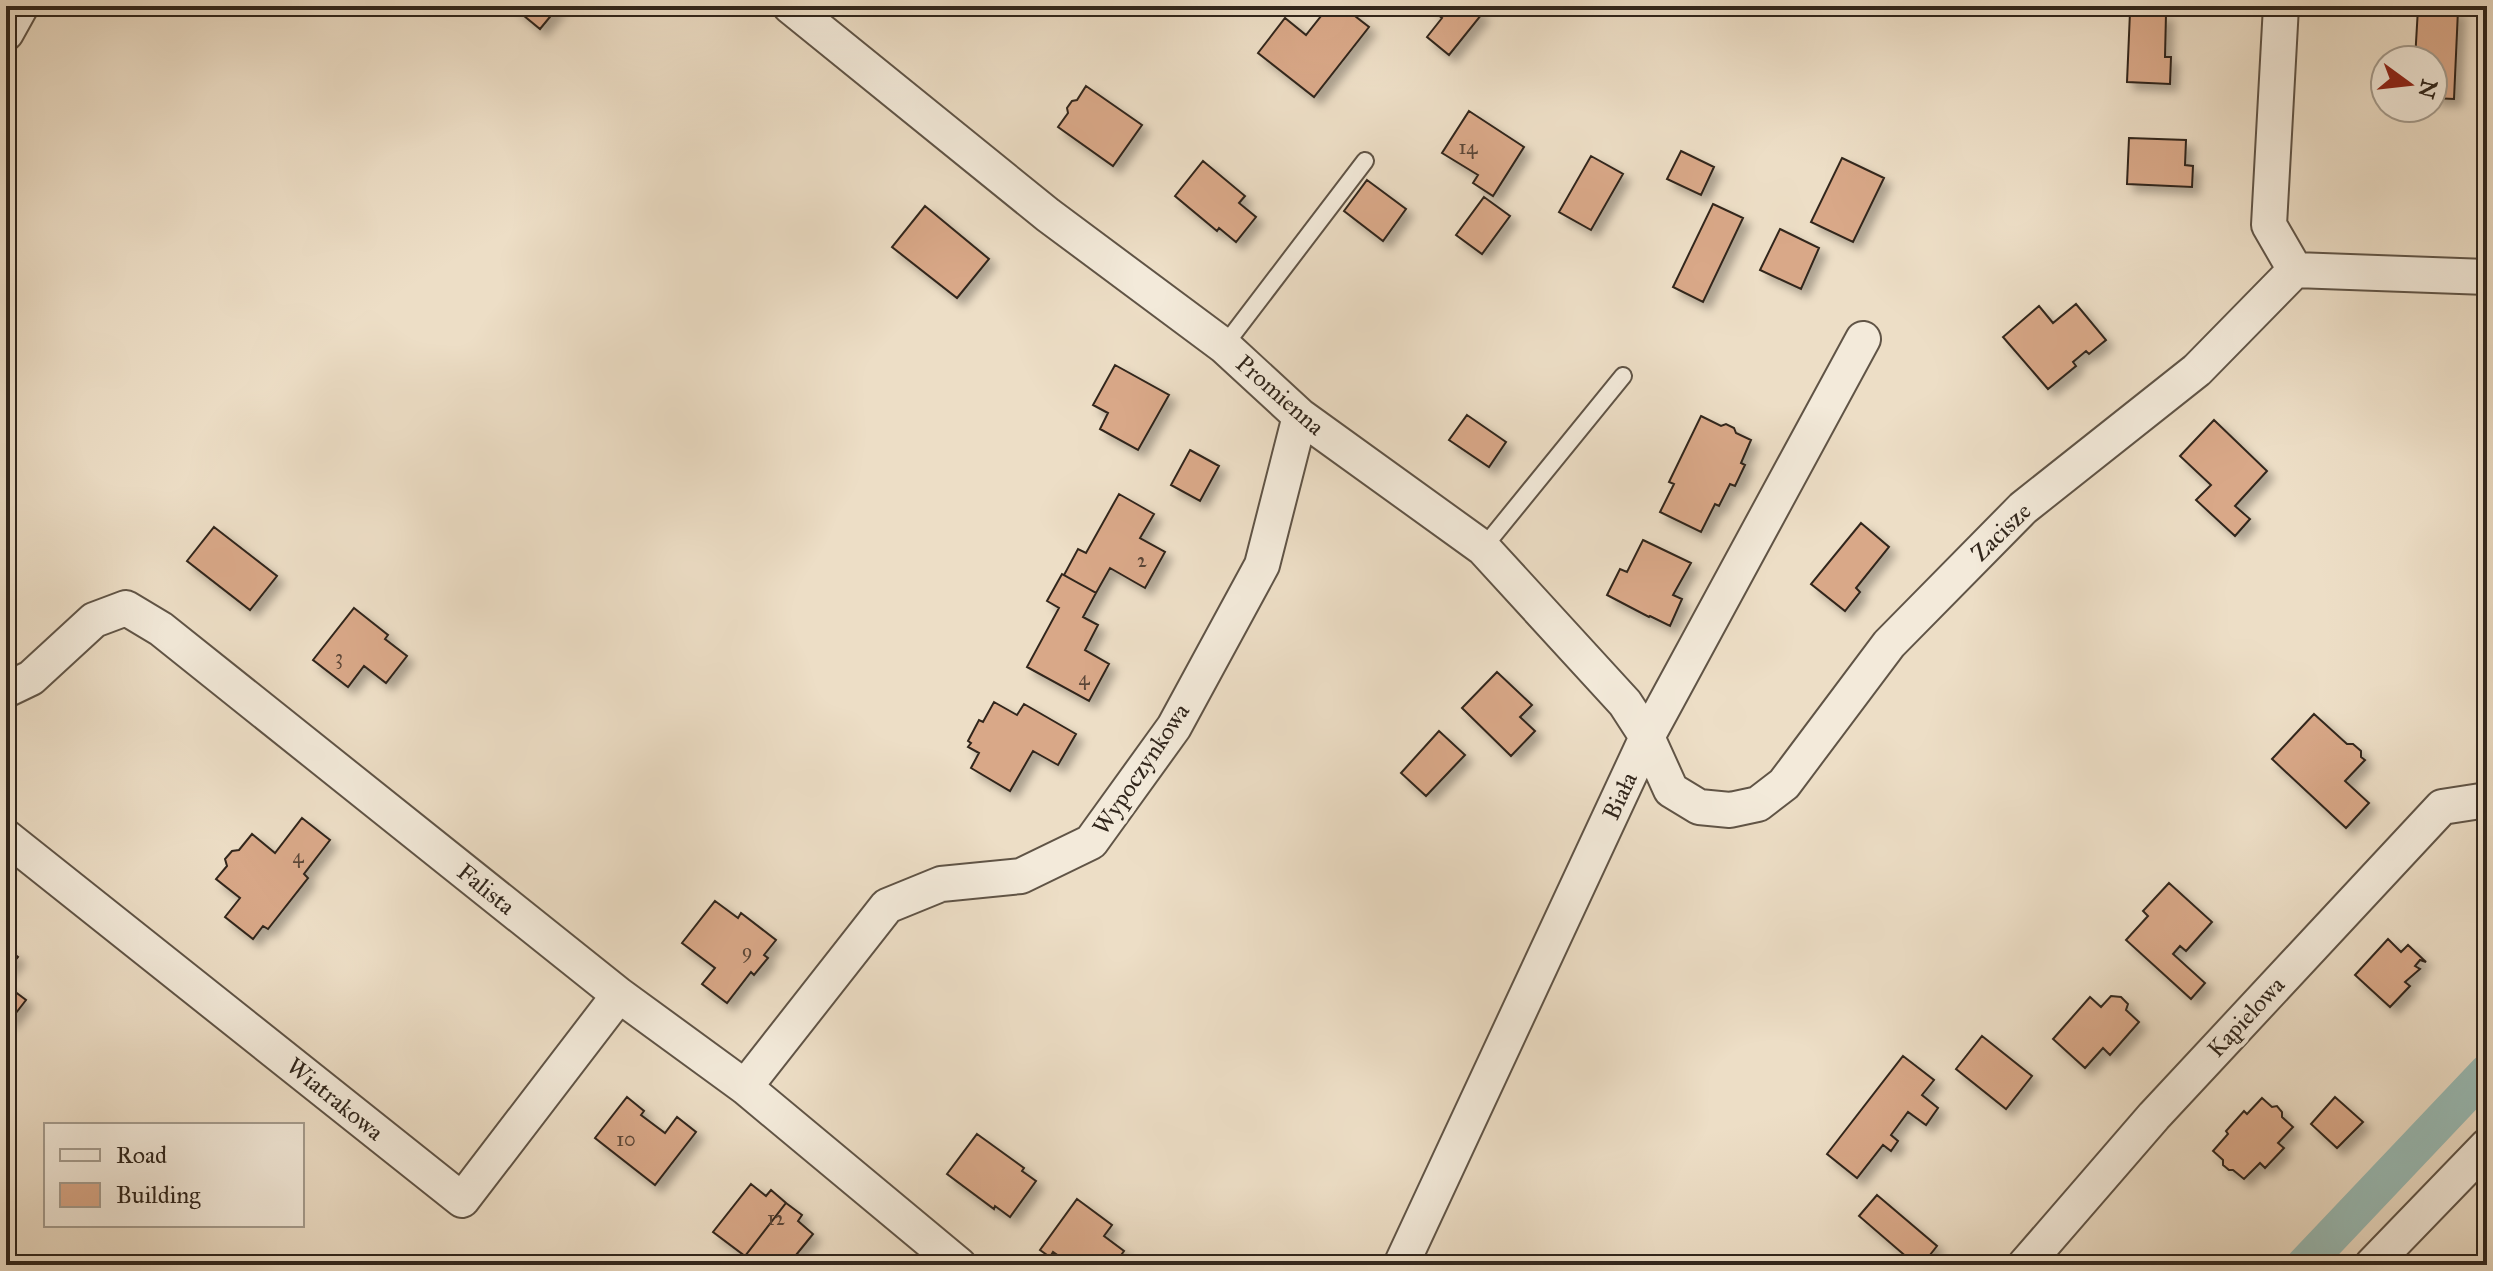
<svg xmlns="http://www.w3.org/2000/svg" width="2493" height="1271" font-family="'IM FELL Great Primer',serif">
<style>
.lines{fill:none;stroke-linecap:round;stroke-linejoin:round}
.canal{stroke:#99bcb6;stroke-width:36}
.building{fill:#d9a888;stroke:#31261c;stroke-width:2;filter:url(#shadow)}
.service-casing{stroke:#605446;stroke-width:20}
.minor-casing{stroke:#605446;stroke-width:38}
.service{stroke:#f3eada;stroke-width:16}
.minor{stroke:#f3eada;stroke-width:34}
.labels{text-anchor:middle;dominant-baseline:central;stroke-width:8;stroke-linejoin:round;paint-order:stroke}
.number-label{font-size:20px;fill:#5b4637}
.street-label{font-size:24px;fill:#31261c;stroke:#f3eada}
</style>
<defs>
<filter id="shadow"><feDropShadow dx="7" dy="7" stdDeviation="4" flood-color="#0004"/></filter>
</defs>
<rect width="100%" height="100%" fill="#eddec6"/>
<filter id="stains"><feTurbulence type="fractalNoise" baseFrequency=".0025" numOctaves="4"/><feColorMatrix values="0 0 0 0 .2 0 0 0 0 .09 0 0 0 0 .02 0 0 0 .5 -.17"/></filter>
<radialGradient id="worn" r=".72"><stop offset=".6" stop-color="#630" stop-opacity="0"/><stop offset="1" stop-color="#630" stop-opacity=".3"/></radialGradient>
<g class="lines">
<path class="canal" d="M2304 1265 2487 1072"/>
</g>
<path class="building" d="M512 6H559L540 29Z
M1329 6H1342L1369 27 1314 97 1258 53 1285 18 1306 35Z
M1435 6H1472L1482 14 1449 55 1427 37 1442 18 1432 10Z
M2418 8 2458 10 2454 99 2433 98V60H2415Z
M2130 12 2166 14 2165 57H2171L2170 84 2127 82Z
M1086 86 1142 125 1113 166 1058 127 1068 113 1067 108 1072 101 1077 100Z
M1469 111 1524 147 1493 196 1473 183 1478 175 1442 153Z
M2129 138 2186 140 2185 165 2193 166 2192 187 2127 184Z
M1681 151 1714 167 1701 195 1667 179Z
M1591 156 1623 174 1591 230 1559 212Z
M1842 158 1884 178 1853 242 1811 222Z
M1203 161 1245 196 1239 203 1256 217 1236 242 1219 228 1217 231 1175 196Z
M1367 180 1406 209 1383 241 1344 211Z
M1484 197 1510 216 1482 254 1456 235Z
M1713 204 1743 218 1703 302 1673 287Z
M925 206 989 259 957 298 892 247Z
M1780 229 1819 248 1801 289 1760 270Z
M2076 304 2106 340 2089 354 2086 351 2073 362 2076 366 2048 389 2003 337 2039 306 2053 323Z
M1115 365 1169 395 1138 450 1100 429 1108 413 1093 405Z
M1467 415 1506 442 1489 467 1449 440Z
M1701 416 1721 426 1726 424 1734 428 1736 433 1751 440 1741 463 1745 465 1735 486 1730 484 1719 506 1715 504 1701 532 1660 512 1674 484 1669 482Z
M2214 420 2267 471 2235 506 2250 519 2235 536 2196 500 2211 485 2180 456Z
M1190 450 1219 466 1200 501 1171 485Z
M1119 494 1154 514 1140 538 1165 552 1145 588 1110 568 1096 593 1064 575 1078 549 1086 553Z
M1861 523 1889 547 1856 588 1860 592 1845 611 1811 584Z
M214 527 277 576 250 610 187 561Z
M1643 540 1691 563 1673 595 1682 599 1670 626 1650 616 1649 617 1607 595 1620 569 1627 572Z
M1062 574 1096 593 1083 617 1098 625 1085 650 1109 664 1089 701 1027 667 1059 608 1047 601Z
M354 608 388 635 385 639 407 656 386 683 364 666 348 687 313 660Z
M1497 672 1532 705 1520 717 1535 731 1511 756 1462 708Z
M994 702 1017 715 1024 704 1076 734 1058 765 1033 751 1010 791 971 768 979 753 968 747 971 743 968 741 979 720 983 722Z
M2314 714 2347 744H2353L2361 751V757L2365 760 2345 781 2369 803 2346 828 2272 759Z
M1439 731 1465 755 1426 796 1401 773Z
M302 818 330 840 304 874 308 878 268 929 263 926 253 939 225 917 240 898 216 879 227 866 225 859 232 851 239 850 252 834 275 853Z
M2169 883 2212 922 2186 951 2180 946 2173 954 2205 983 2191 999 2126 940 2148 916 2143 911Z
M715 901 738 918 741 913 776 940 764 955 768 958 754 975 751 972 727 1003 702 984 715 968 682 943Z
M2388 939 2401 952 2408 945 2426 962 2420 960 2415 966 2420 969 2405 982 2410 986 2390 1007 2355 975Z
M6 948 18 957 6 972Z
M6 985 26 1000 9 1022 6 1020Z
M2111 996 2121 997 2128 1004 2126 1010 2139 1022 2110 1055 2103 1048 2085 1068 2053 1039 2090 997 2101 1007Z
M1982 1036 2032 1076 2006 1109 1956 1069Z
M1903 1056 1934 1080 1922 1095 1938 1108 1926 1125 1908 1112 1891 1135 1898 1141 1891 1151 1883 1145 1857 1178 1827 1154Z
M627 1097 644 1111 641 1115 665 1133 677 1117 696 1132 655 1185 595 1138Z
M2335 1097 2363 1122 2337 1148 2311 1124Z
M2262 1098 2272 1107 2277 1106 2282 1112V1117L2293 1127 2278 1143 2284 1148 2265 1168 2260 1163 2244 1179 2233 1170H2229L2223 1165V1160L2213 1151 2228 1134 2226 1131 2244 1111 2247 1114Z
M977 1134 1024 1168 1022 1171 1036 1181 1010 1217 995 1206 994 1209 947 1174Z
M751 1184 766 1196 771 1190 786 1203 745 1256 713 1232Z
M1877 1195 1937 1246 1922 1265H1916L1859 1216Z
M1077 1199 1112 1225 1104 1236 1124 1251 1114 1265H1068L1069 1263 1053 1252 1050 1257 1040 1250Z
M786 1203 802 1215 798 1221 813 1234 788 1265H756L745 1256Z"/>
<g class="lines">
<g class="service-casing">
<path id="service" d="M1224 346 1365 161
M1483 548 1623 376"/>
</g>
<g class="minor-casing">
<path id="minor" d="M790 6 1048 215 1224 346 1300 416 1483 548 1625 703 1647 737 1671 790 1699 807 1730 810 1758 804 1784 784 1889 644 2023 508 2197 370 2295 270
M2281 6 2269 225 2295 270 2487 277
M6 33 21 6
M6 690 31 678 94 620 126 608 161 629 619 995 745 1087 959 1265
M6 837 462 1200 619 995
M745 1087 887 906 941 884 1021 876 1091 842 1174 727 1262 565 1300 416
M1401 1265 1647 737 1863 339
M2025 1265 2154 1116 2442 807 2487 800
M2372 1265 2487 1146"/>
</g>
<use href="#service" class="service"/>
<use href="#minor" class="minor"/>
</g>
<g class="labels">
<g class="number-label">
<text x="1468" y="147">14</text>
<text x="1142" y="560">2</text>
<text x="339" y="657">3</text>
<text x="1084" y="678">4</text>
<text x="298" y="856">4</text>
<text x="747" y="951">9</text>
<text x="626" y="1139">10</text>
<text x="776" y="1218">12</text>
</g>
<g class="street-label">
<text transform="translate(1280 395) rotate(41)">Promienna</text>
<text transform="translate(2001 532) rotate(-44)">Zacisze</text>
<text transform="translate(1141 769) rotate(-56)">Wypoczynkowa</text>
<text transform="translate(1620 796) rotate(-65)">Biała</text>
<text transform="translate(486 889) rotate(39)">Falista</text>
<text transform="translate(2246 1017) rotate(-47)">Kąpielowa</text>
<text transform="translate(335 1099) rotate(39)">Wiatrakowa</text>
</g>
</g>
<rect width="2493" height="1271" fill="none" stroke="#eddec6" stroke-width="32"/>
<rect x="8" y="8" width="2477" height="1255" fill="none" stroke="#31261c" stroke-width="4"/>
<rect x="16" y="16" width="2461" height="1239" fill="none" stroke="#31261c" stroke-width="2"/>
<rect x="44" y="1123" width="260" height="104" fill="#f3eada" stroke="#a59c8e" stroke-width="2"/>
<rect x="60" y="1149" width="40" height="12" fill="#f3eada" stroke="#a59c8e" stroke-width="2"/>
<text x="116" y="1163" font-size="24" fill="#31261c">Road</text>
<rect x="60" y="1183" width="40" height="24" fill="#d9a888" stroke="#a59c8e" stroke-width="2"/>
<text x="116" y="1203" font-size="24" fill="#31261c">Building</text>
<g transform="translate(2409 84) rotate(105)"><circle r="38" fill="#f3eada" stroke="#a59c8e" stroke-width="2"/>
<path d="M0-6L14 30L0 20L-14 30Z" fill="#8f2418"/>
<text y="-12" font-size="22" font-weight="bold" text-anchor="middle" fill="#31261c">N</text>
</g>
<rect width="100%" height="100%" filter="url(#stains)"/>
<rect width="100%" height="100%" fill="url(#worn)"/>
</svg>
